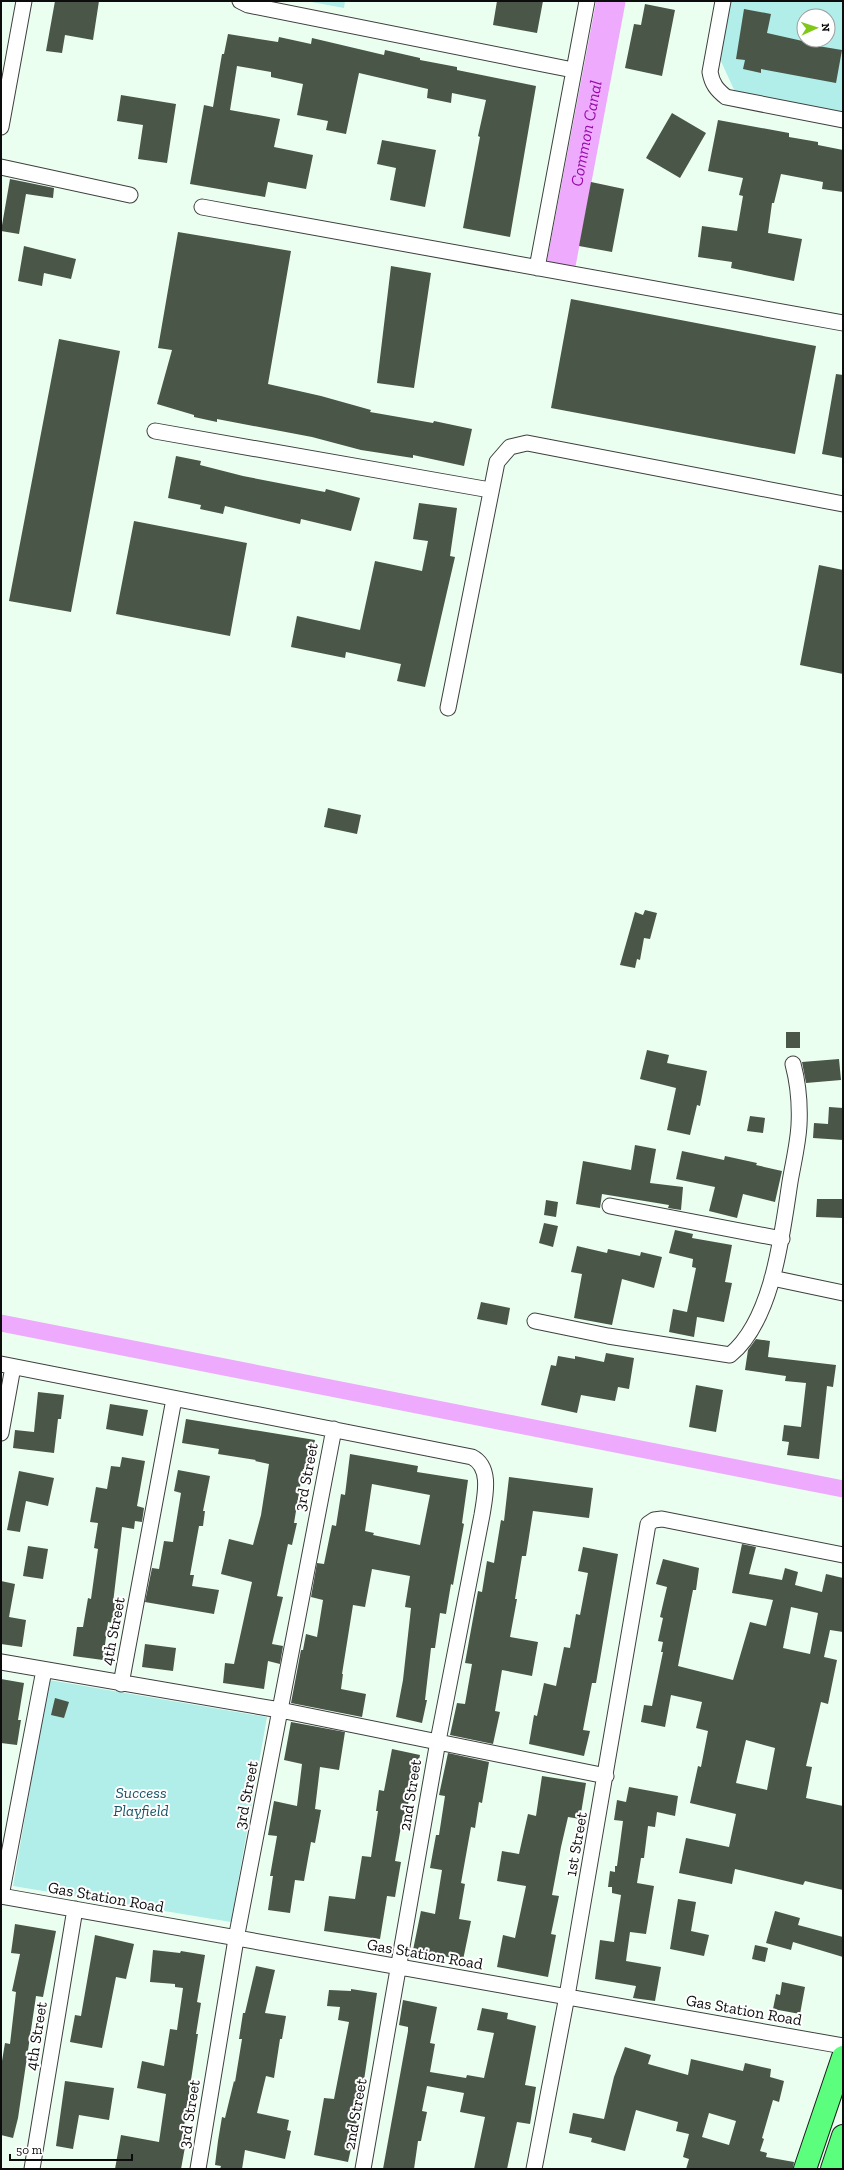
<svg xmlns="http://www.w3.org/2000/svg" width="844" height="2170" font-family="'Zilla Slab',serif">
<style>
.green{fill:#b1ede9;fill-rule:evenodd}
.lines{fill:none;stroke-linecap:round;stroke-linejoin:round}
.canal{stroke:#eeaafc;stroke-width:17}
.river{stroke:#eeaafc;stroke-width:29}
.building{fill:#4a5647;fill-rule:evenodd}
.minor-casing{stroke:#3f3f3f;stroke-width:17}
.primary-casing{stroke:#1d1d1d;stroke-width:24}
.minor{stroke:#fff;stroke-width:15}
.primary{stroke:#5bff7d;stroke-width:22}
.labels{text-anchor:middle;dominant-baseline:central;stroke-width:4;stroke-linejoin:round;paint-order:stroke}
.street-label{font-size:16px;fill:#0c0c0c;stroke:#fff}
.park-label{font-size:16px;font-style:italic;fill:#175569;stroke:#fff}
.water-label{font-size:17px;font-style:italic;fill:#970aa9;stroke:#fff}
</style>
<rect width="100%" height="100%" fill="#ebfff0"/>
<path class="green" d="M306 1H345L344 8Z
M730 1H843V115L736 94 720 59ZM804 16H828V40H804Z
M49 1680 267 1717 231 1922 13 1886Z"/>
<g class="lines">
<path class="canal" d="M1 1323 843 1489"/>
<path class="river" id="s1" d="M561 265 611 1"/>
</g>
<path class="building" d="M55 1H99L93 40 65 35 62 53 46 51Z
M497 1H543L537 33 493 25Z
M645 4 675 10 662 76 625 68 634 24 641 25Z
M744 9 771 14 767 33 807 42 806 44 842 50 836 83 761 69V73L743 69 745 60 736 59Z
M228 34 278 42 279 37 311 44 312 38 384 55 385 50 420 58V60L457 67V70L536 86 510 237 463 228 480 137 478 136 486 100 452 93 451 103 427 98 428 89 359 73 346 134 326 130 328 121 297 115 303 84 271 77V72L237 66 230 110 280 119 274 147 313 155 306 189 268 182 265 197 190 184 204 105 213 107 222 54H224Z
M121 95 176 104 167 163 138 159 143 125 117 121Z
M672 113 706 133 680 178 646 158Z
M718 120 789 133V137L818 142V145L843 150V192L822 189 823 182 781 174 774 203H772L768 233 802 239 794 281 731 268 732 262 698 257 702 226 737 231 743 196 739 195 743 178 708 171Z
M382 140 436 150 425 207 390 200 396 168 377 164Z
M10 179 54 188 53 198 26 194 19 234 1 231Z
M591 182 624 189 612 252 579 246Z
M178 232 291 251 268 384 321 396 371 410 370 412 433 423 434 421 472 429 464 466 413 455V458L361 450 312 437 217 419V422L194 417V415L157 404 172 350 158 348Z
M24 246 76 259 71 279 44 273 42 286 18 281Z
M391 266 431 273 414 388 377 383Z
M571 299 816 346 795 454 551 408Z
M59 339 120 351 71 612 9 601Z
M836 374 843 375V458L822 454Z
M176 456 201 461 200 465 243 476 325 492 326 489 360 498 351 531 301 519 300 524 225 506 223 514 200 509 201 505 168 498Z
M419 503 457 508 450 556 455 557 425 687 397 681 401 664 346 652 345 658 291 647 297 616 360 630 375 561 422 571 428 541 413 539Z
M134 521 247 543 230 636 116 614Z
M819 565 843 570V674L800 665Z
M328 808 361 815 357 834 324 827Z
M645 910 657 913 650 939 644 938 640 960 637 959 635 968 620 965 635 912 643 915Z
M786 1032H800V1048H786Z
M647 1050 669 1055 667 1063 707 1071 700 1106 697 1105 690 1135 667 1130 676 1088 640 1079Z
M839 1059 841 1080 806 1083 802 1062Z
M829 1107 843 1108V1140L813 1138 814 1123 828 1124Z
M750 1116 765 1118 763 1133 747 1131Z
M635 1145 656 1149 650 1183 683 1187 681 1210 668 1208 669 1205 602 1194 600 1208 576 1204 583 1161 631 1170Z
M682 1151 724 1160 725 1156 757 1163 756 1165 782 1171 775 1202 743 1194 737 1218 709 1211 715 1187 676 1179Z
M817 1199H843V1218L816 1217Z
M546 1200 558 1202 556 1217 544 1215Z
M544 1223 558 1226 553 1247 539 1243Z
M675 1230 693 1234 692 1238 732 1245 725 1282 732 1283 724 1322 697 1317 694 1337 669 1332 673 1309 687 1312 696 1268 692 1267 693 1259 669 1253Z
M577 1246 607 1253 608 1249 640 1256 641 1252 662 1257 654 1288 622 1279 612 1325 574 1318 582 1274 571 1272Z
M481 1302 510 1308 507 1325 477 1319Z
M756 1339 770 1341 768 1357 836 1365 833 1387 827 1386 819 1459 787 1455 789 1442 782 1441 784 1425 801 1427 806 1383 785 1381 786 1376 745 1370 748 1350Z
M606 1353 634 1358 629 1389 618 1387 615 1401 581 1395 577 1413 541 1405 551 1365 556 1366 558 1356 575 1359V1356L604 1362Z
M696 1385 723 1390 716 1432 689 1427Z
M38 1392 64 1395 61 1419H58L54 1453 13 1448 15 1430 34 1432Z
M110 1404 148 1410 143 1436 106 1429Z
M186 1419 315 1440 309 1470 303 1469 294 1523H297L292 1545 288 1544 277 1596 283 1597 272 1644 283 1646 280 1664 268 1661 264 1689 223 1683 225 1663 234 1664 252 1582 221 1574 229 1539 253 1545 261 1515 269 1464 255 1461 256 1460 218 1454 219 1449 182 1443Z
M350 1454 418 1466 417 1472 468 1480 462 1523 464 1524 453 1585 451 1584 446 1614 440 1613 435 1648H431L425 1700H427L422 1723 396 1717 403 1680 411 1608 405 1607 410 1576 372 1569 365 1607 353 1605 342 1674H343L341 1689 366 1694 362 1717 291 1703 301 1650H303L306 1634 317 1637 323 1600 311 1597 317 1563 324 1564 332 1525 336 1526 341 1494 345 1495ZM372 1484 430 1495 420 1545 373 1535 374 1533 365 1531Z
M122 1457 145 1461 137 1506 144 1508 142 1522 135 1521 134 1529 122 1527 113 1603 120 1604 117 1624 108 1622 103 1660 73 1656 77 1627H83L88 1598 91 1599 98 1549 94 1548 98 1523 90 1522 96 1487 107 1489 111 1466 120 1467Z
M178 1470 210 1476 203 1511H205L203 1526H199L190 1575H194L192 1586 219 1590 214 1614 145 1602 152 1568 159 1569 164 1541 173 1542 181 1493 174 1491Z
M19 1471 54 1478 48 1506 26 1501 20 1532 7 1530Z
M509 1477 593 1488 589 1518 533 1511 526 1556H522L515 1599H517L510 1637 538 1642 532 1676 502 1670 495 1711 500 1712 493 1744 450 1735 457 1703 465 1704 472 1664 465 1663 478 1591 482 1592 487 1561 494 1563 501 1520 504 1521Z
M742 1544 756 1547 749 1574 782 1580 785 1568 798 1572 795 1585 822 1592 826 1574 843 1578V1632L830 1630 824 1657 837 1660 828 1704 821 1702 806 1766 812 1767 806 1798 843 1806V1890L805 1881 803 1885 735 1869 732 1884 679 1873 686 1838 729 1847 736 1814 690 1803 698 1766 701 1767 708 1731 696 1728 702 1702 671 1695 665 1727 641 1722 644 1705 652 1706 663 1652H661L663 1642 658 1641 663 1618 660 1617 667 1587 656 1584 663 1559 699 1568 696 1590H693L678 1666 733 1680 750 1622 766 1626 773 1600 732 1593ZM791 1607 818 1613 810 1654 783 1648ZM746 1740 775 1748 767 1790 736 1783Z
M28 1546 48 1549 43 1579 23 1576Z
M583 1547 618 1554 596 1683H592L583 1730 590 1731 584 1756 529 1744 534 1715 537 1716 544 1683 556 1686 564 1647 570 1648 576 1614 580 1615 588 1573 578 1571Z
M1 1581 15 1584 9 1617 26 1620 22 1647 1 1644Z
M145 1644 176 1648 173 1671 142 1667Z
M1 1679 24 1683 18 1720H21L17 1745 1 1743Z
M55 1698 69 1702 64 1718 51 1715Z
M291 1722 345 1732 339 1770 320 1767 315 1809 321 1810 315 1843 311 1842 304 1881 295 1880 290 1913 268 1910 273 1876H270L277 1836 268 1835 274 1801 297 1806 302 1764 284 1760Z
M392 1749 420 1755 414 1782H412L406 1816 403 1815 395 1861 401 1862 395 1897 387 1896 380 1939 324 1931 329 1896 355 1899 362 1856 371 1857 378 1811H376L379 1790 384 1791Z
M448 1753 489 1762 482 1803 479 1802 475 1828 471 1827 461 1883 465 1884 459 1919 471 1921 463 1960 413 1950 421 1911 435 1914 442 1870 430 1868 436 1835H439L445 1796 439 1795Z
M542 1776 586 1783 580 1819 568 1817 561 1847 552 1895 559 1896 551 1934 556 1935 548 1977 497 1967 503 1935 515 1938 526 1886 497 1881 502 1851 519 1854 528 1814 536 1816Z
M629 1787 678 1796 675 1816 657 1812 655 1827 648 1826 644 1858H641L637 1883 654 1886 646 1934 630 1932 626 1961 661 1967 655 2001 633 1998 636 1986 595 1979 600 1940 614 1942 621 1895 612 1893V1887H608L610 1871 615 1872V1866H617L623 1821 614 1820 617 1800 626 1802Z
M678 1899 696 1902 691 1931 709 1935 704 1956 670 1949Z
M775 1911 800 1918 798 1925 843 1937V1957L793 1942 791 1950 766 1943Z
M15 1924 56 1931 43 1997 36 1996 18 2118 13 2138 1 2135V2067L5 2043 10 2044 16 1992 12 1991 20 1954 11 1953Z
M95 1935 134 1944 126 1979 116 1977 102 2048 70 2042 75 2015 81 2016Z
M755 1945 768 1948 765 1962 752 1959Z
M153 1950 180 1953 181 1951 205 1955 197 2002 201 2003 196 2034H198L181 2146 185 2147 181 2169H115L121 2135 159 2142 166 2094 137 2088 142 2061 164 2066 170 2029 177 2030 183 1988 175 1987V1984L150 1982Z
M256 1966 275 1970 265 2013 286 2016 282 2039H280L274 2078 266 2076 257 2113 289 2120 287 2130 291 2131 285 2159 245 2150 242 2169H220L221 2166 215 2165 218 2141 222 2117 225 2118 234 2081 235 2082 242 2039H239L243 2013H245Z
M782 1982 805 1987 800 2014 773 2009 776 1994 780 1995Z
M351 1989 377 1993 360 2107 348 2162 314 2155 324 2098 334 2099 349 2022 338 2020 340 2007 327 2006 329 1990 351 1991Z
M403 2000 437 2007 430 2043 435 2044 430 2072 466 2078 467 2075 484 2078 494 2033 477 2030 482 2008 508 2013 507 2019 536 2026 525 2085 536 2087 530 2124 517 2122 507 2169H474L485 2117 460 2112 464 2093 427 2086 422 2111 427 2112 421 2141H418L414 2169H383L408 2031V2027L399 2025Z
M625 2047 651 2055 648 2064 688 2075 691 2059 743 2071 745 2063 771 2069 770 2077 784 2081 779 2102 773 2100 762 2138 764 2139 760 2151 767 2153 766 2157 794 2162 793 2169H686L689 2159 683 2157 689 2134 676 2131 678 2122 636 2110 625 2151 591 2142 592 2138 569 2133 573 2113 604 2119 614 2077ZM709 2113 736 2121 729 2145 702 2137Z
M65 2081 114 2088 109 2120 79 2115 73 2149 56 2146Z"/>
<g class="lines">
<g class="minor-casing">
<path id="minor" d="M240 1 248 5 573 70
M723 1 710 72C712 84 717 90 726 97L843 120
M1 127 24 1
M1 167 130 195
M202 207 843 323
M537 268 587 1
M155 431 490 490
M448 708 497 462 510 447 527 443 843 504
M610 1206 782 1239
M772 1278 843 1293
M535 1321 608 1336 730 1355C773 1320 782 1234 790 1182 793 1164 798 1144 799 1125 800 1106 798 1083 793 1064
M1 1364 472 1457C492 1467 485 1496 482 1515L438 1741 363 2169
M1 1433 13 1367
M1 1662 280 1710 606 1776
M121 1684 174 1399
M1 1896 843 2046
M1 1896 44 1670
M32 2169 75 1909
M198 2169 236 1939 334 1429
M534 2169 567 1996 648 1524 654 1520 662 1519 843 1555"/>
</g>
<g class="primary-casing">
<path id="primary" d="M805 2169 843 2057
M832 2169 843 2136"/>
</g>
<use href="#minor" class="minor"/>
<use href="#primary" class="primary"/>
</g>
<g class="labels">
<g class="street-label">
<text transform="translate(306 1477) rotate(-79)">3rd Street</text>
<text transform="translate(113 1631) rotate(-79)">4th Street</text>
<text transform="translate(246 1795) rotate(-79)">3rd Street</text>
<text transform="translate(410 1795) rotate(-81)">2nd Street</text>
<text transform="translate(576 1844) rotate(-80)">1st Street</text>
<text transform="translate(106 1897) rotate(10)">Gas Station Road</text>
<text transform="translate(425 1954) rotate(10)">Gas Station Road</text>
<text transform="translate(744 2010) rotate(10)">Gas Station Road</text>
<text transform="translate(36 2036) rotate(-81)">4th Street</text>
<text transform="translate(189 2114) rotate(-81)">3rd Street</text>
<text transform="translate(355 2114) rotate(-80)">2nd Street</text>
</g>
<g class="park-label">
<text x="141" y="1792">Success<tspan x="141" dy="18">Playfield</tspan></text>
</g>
<g class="water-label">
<text stroke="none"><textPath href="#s1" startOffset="134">Common Canal</textPath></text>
</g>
</g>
<rect width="844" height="2170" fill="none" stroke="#0c0c0c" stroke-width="4"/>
<g transform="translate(816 28) rotate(87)"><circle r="19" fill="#ffffff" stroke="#9e9e9e"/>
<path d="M0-3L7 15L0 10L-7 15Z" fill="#81c818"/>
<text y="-6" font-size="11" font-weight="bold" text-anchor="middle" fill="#0c0c0c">N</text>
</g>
<path d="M10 2154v6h122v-6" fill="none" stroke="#0c0c0c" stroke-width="2"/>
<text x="16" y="2154" font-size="12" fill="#0c0c0c" stroke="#ffffff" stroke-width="3" paint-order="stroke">50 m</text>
</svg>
